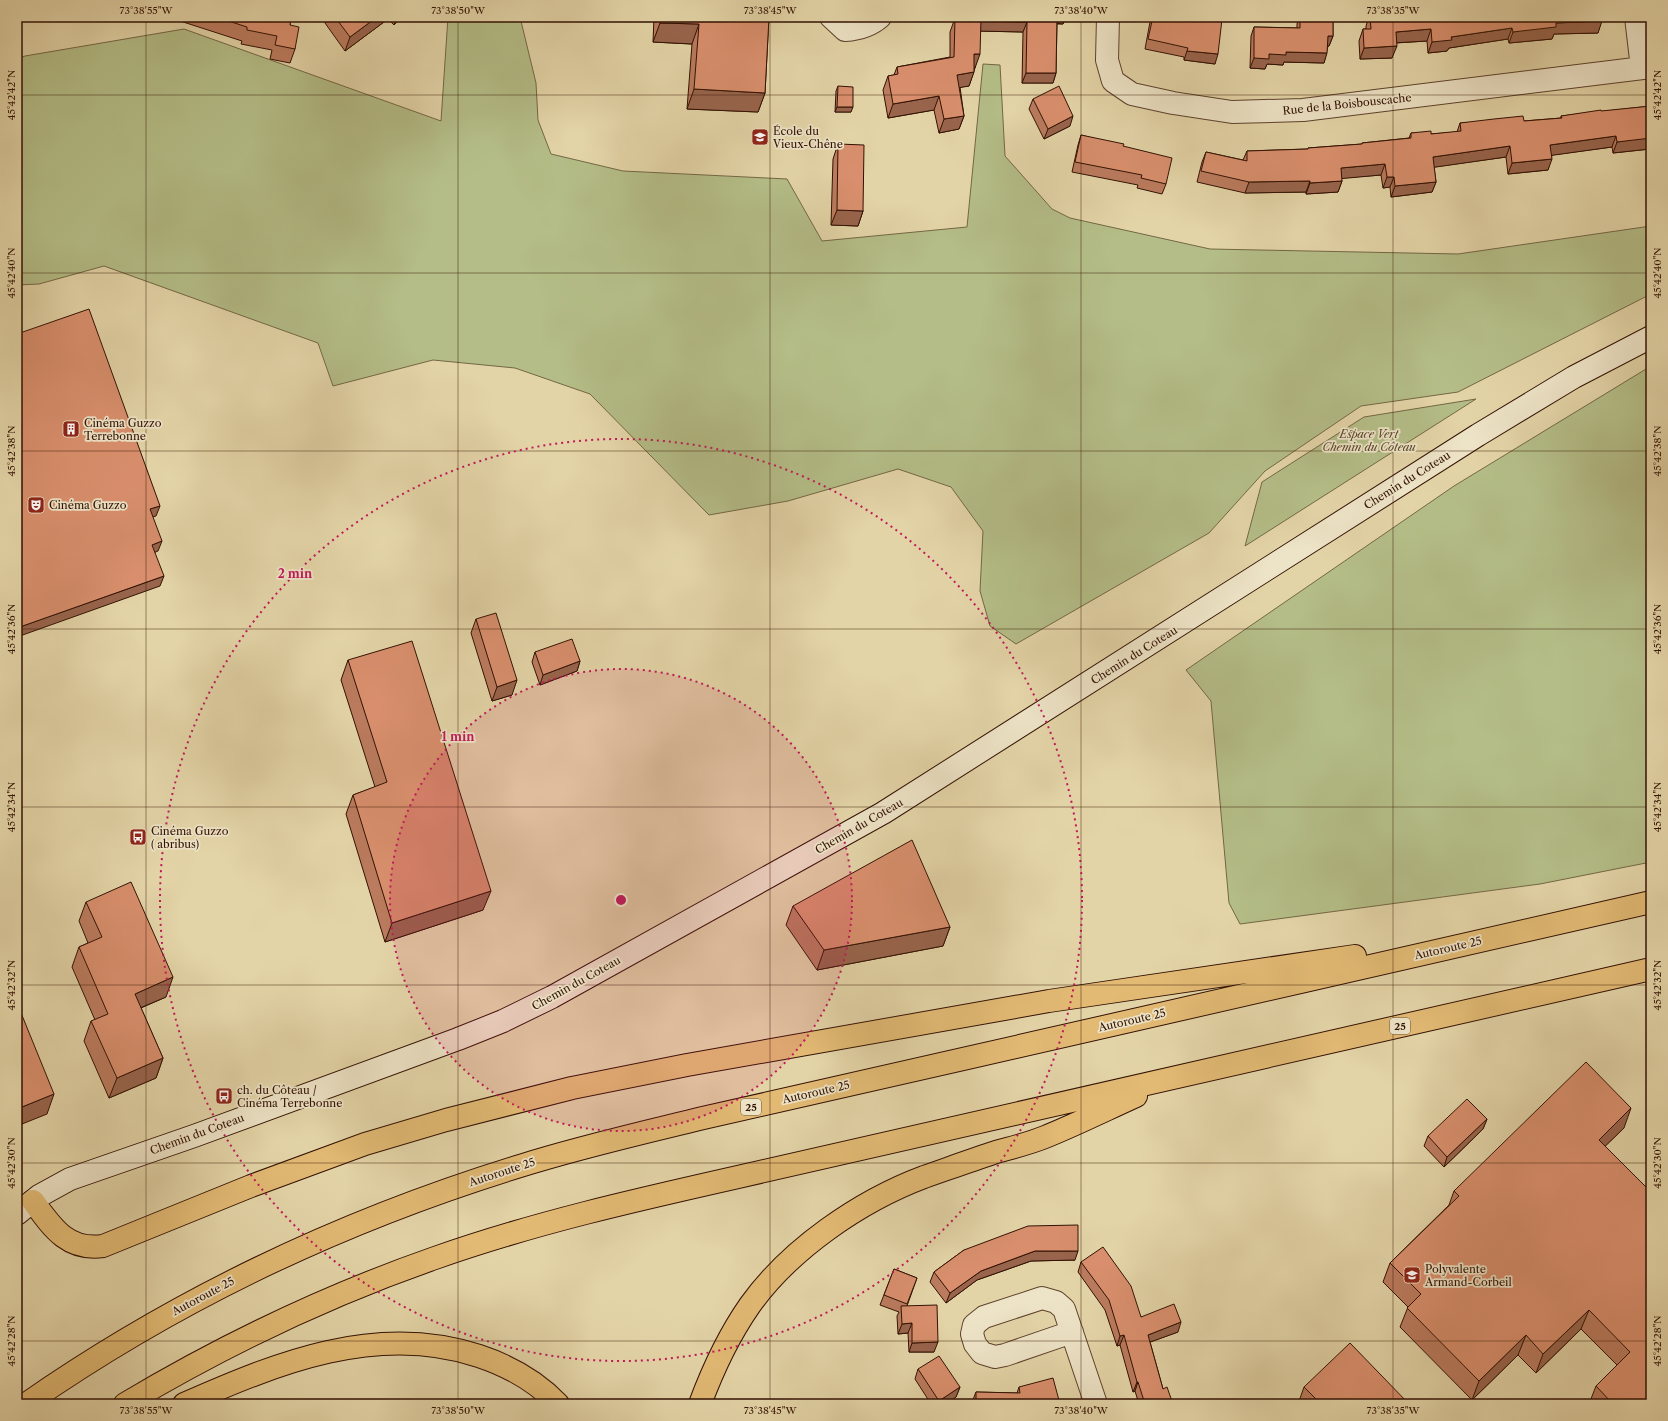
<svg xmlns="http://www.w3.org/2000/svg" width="1668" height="1421" font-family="'Libre Caslon Text',serif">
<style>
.green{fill:#b4bd87;stroke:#736745}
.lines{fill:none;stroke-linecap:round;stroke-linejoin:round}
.street-casing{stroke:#5e422c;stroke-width:24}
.secondary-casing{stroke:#321103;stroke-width:24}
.highway-casing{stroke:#321103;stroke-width:24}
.street{stroke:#ede3c6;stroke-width:22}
.secondary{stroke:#ede3c6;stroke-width:22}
.highway{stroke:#e2ba74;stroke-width:22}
.wall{fill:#bb7b5e;stroke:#321103}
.shaded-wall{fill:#98644c;stroke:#321103}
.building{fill:#d98f6d;stroke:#321103}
.ticks{fill:none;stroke:#321103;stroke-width:1;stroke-opacity:0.45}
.ring{fill:none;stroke:#c2185b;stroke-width:2;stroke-dasharray:2 4}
.labels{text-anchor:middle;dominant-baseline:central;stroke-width:3.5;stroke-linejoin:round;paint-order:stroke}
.shield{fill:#ede3c6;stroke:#6a503e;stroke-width:1}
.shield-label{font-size:10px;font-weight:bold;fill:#321103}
.street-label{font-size:11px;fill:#321103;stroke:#ede3c6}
.poi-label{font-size:11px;fill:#321103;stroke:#ede3c6;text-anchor:start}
.park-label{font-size:11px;font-style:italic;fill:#59452b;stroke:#ede3c6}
.centre{fill:#c2185b;stroke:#ede3c6;stroke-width:2}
.ring-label{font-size:12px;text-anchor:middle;font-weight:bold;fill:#c2185b;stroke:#ede3c6;stroke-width:3.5;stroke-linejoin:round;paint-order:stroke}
.neatline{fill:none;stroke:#321103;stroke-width:1.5}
.ticks-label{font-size:10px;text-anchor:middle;fill:#321103}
</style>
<rect width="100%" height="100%" fill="#e3d4a7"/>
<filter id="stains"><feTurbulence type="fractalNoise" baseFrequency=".005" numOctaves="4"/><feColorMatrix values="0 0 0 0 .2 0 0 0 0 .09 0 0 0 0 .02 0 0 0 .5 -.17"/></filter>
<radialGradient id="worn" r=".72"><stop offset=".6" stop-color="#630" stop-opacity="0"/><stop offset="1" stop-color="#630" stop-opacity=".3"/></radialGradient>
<path class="green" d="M448 17H520L536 83 538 120 551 154 623 171 787 179 822 241 967 227 983 64 1000 65 1005 156 1052 209 1070 218 1210 249 1458 254 1651 226V294L1458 392 1361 406 1265 471 1209 533 1016 644 990 626 980 591 983 531 951 487 898 469 788 501 709 515 590 394 515 368 433 360 333 386 318 343 104 266 39 284 17 285V59L25 56 184 29 441 121Z
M1651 366V862L1540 884 1240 924 1229 903 1211 701 1186 670 1454 486Z
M1476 399 1245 546 1262 482 1364 417Z"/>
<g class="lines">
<g class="street-casing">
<path id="street" d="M831 17 845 30C859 29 870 26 880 17
M1108 17 1107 60 1113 81 1132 94 1173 103 1232 112 1303 110 1651 67
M1636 17 1642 68
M1072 1332 1005 1355 995 1357 982 1353 975 1344 972 1334 974 1325 984 1317 1042 1298 1056 1302 1064 1309 1096 1404"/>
</g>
<g class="secondary-casing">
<path id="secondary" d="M17 1214 39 1196 70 1179 194 1136 458 1039 503 1021 552 997 883 813 1478 435 1574 377 1651 337"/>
</g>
<g class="highway-casing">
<path id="highway" d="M33 1201C52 1227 67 1251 103 1246L251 1186 365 1144 446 1120 572 1088 687 1065 1049 1001 1355 956
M26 1404C177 1299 344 1220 520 1166 580 1147 642 1133 703 1118 790 1098 876 1079 963 1059 1192 1007 1422 954 1651 902
M125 1404C224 1345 326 1296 435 1258 534 1223 636 1200 738 1177L1651 969
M184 1404C277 1363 377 1322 479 1356 509 1366 536 1381 558 1404
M700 1404C713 1369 729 1335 750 1305 790 1249 860 1201 924 1177 947 1169 969 1161 993 1153 1010 1148 1028 1144 1045 1137 1075 1125 1105 1110 1136 1096"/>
</g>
<use href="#street" class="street"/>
<use href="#secondary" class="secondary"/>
<use href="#highway" class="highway"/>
</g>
<path class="wall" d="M178 17H291L290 25 295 49 290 63 270 59 272 50 241 44 242 41 177 20Z
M327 17H402L394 25 388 19 345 51 325 23Z
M654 17H769L765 93 758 112 687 109 692 44 653 42Z
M975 17H1066L1063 24H1057L1056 73 1053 83H1022L1023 32 980 31 975 68 969 86 960 87 964 116 959 129 939 133 934 110 888 118 883 90 888 76 894 75 897 67 950 57V32L955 18 975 19Z
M1152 17 1190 19 1191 17H1203L1215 64 1184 60V57L1145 49 1150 22Z
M1299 17H1333V36L1329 46H1328L1324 63 1284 62 1283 65 1267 64 1265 69 1250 68 1251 36 1254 27 1297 28V24Z
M1369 17H1602L1598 33 1554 34 1552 39 1509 43 1508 39 1449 48 1447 51 1428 53 1427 41 1396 43 1392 58 1360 59 1359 41 1363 29H1366V26Z
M838 86 851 112H835L836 91Z
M1033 99 1070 126 1044 139 1029 109Z
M1651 106V147L1650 149 1613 153 1612 147 1552 155 1548 170 1508 174 1506 157 1434 167 1436 182 1432 192 1391 197 1390 187 1383 188 1381 175 1341 178 1342 181 1338 192 1306 194V192L1245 193 1197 182 1202 162 1206 152 1243 160 1247 151 1308 149V148L1362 144V143L1409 138 1411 133 1431 134 1457 132 1460 123 1524 121 1561 118V116Z
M1081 135 1123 146 1166 184 1162 194 1137 188 1138 185 1072 172 1078 145Z
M838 144 863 211 858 226 831 225 833 159Z
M476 619 512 695 492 701 471 633Z
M535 652 580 661 577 671 540 685 532 662Z
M348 660 483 910 385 942 346 814 353 795 375 787 341 680Z
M86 902 166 997 141 1008 163 1058 156 1078 109 1098 84 1041 91 1021 95 1020 72 967 79 947 88 943 79 921Z
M793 906 950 927 943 946 817 970 786 925Z
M1487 1119 1483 1129 1444 1167 1424 1146 1428 1136Z
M1624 1128 1605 1146 1651 1404H1589L1596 1386 1617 1365 1581 1329 1536 1373 1518 1355 1472 1400 1400 1327 1408 1307 1383 1282 1390 1263 1449 1205 1454 1191Z
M964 1250 1075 1260 1031 1261 977 1280 946 1303 930 1282 934 1272Z
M1081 1262 1141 1317 1178 1332 1150 1342 1163 1389 1173 1404H1139L1135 1391 1133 1392 1120 1345 1117 1346 1105 1310 1078 1272Z
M894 1269 917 1278 907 1306 934 1352H909L908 1333 898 1334 897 1316 899 1312 880 1305Z
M918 1369 960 1387 956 1397 946 1404H931L915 1379Z
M1019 1387 1060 1404H972V1402L976 1392 1017 1393Z
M1304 1387 1409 1404H1298Z"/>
<path class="shaded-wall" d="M377 17H388V19L345 51 350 37Z
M397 17H402L394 25Z
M1056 17H1066L1063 24 1054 23Z
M978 21 1027 22 1023 32 974 31Z
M1602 21 1598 33 1554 34 1552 39 1509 43 1513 32 1556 23Z
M660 23 699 24 692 44 653 42Z
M1512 28 1508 39 1449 48 1447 51 1428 53 1432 42 1451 37Z
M1431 29 1427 41 1392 43 1396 32Z
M1328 36H1333L1329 46H1324Z
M1397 46 1392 58 1360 59 1364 48Z
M1187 51 1218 54 1215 64 1184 60Z
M1286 52 1327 53 1324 63 1284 62 1283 65 1267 64 1265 69 1250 68 1254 58 1269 54Z
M974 54H980L975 68H969Z
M974 72 969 86 952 89 957 75Z
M1026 73H1056L1053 83H1022Z
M694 89 765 93 758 112 687 109Z
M939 96 934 110 888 118 893 104Z
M837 107H853L851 112H835Z
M964 116 959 129 939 133 944 119Z
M1073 116 1070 126 1044 139 1048 129Z
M1616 136 1612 147 1547 156 1550 145Z
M1651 136V147L1650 149 1613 153 1617 142Z
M1510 146 1506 157 1429 168 1433 157Z
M1552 159 1548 170 1508 174 1512 163Z
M1385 164 1381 175 1337 179 1341 168Z
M1387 177H1394L1390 187 1383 188Z
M1310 181 1306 192 1245 193 1249 182Z
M1342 181 1338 192 1306 194 1310 183Z
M1436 182 1432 192 1391 197 1395 186Z
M837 210 863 211 858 226 831 225Z
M160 506 156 516 147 519 150 509Z
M162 541 158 551 149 555 152 545Z
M164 576 160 586 17 637V628Z
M580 661 577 671 540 685 543 675Z
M517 680 512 695 492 701 497 687Z
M491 891 483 910 385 942 392 923Z
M950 927 943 946 817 970 824 950Z
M173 977 166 997 128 1013 135 994Z
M163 1058 156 1078 109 1098 117 1078Z
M54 1094 47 1114 17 1126V1109Z
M1631 1108 1624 1128 1592 1159 1599 1140Z
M1487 1119 1483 1129 1444 1167 1447 1157Z
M1035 1251H1078L1075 1260 1031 1261 977 1280 946 1303 950 1293 981 1271Z
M1589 1310 1581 1329 1536 1373 1543 1354Z
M1181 1322 1178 1332 1145 1344 1148 1335Z
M912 1323 908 1333 898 1334 902 1324Z
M1124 1335 1120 1345 1117 1346 1120 1336Z
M1526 1335 1518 1355 1472 1400 1479 1381Z
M938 1342 934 1352H909L912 1343Z
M1137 1382H1138L1135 1391 1133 1392Z
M960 1387 956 1397 946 1404H938L939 1401Z"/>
<path class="building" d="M216 17H291L290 25 299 27 295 49 275 45 277 36 247 30V27Z
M335 17H377L350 37Z
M660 17H769L765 93 694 89 699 24 660 23Z
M978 17H1057L1056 73H1026L1027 22 981 21V19H978Z
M1153 17H1180L1191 19V17H1203L1222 19 1218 54 1187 51 1188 48 1148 39Z
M1300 17H1333V36H1328L1327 53 1286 52V55L1269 54V59L1254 58V27L1300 28Z
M1370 17H1602V21L1556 23V27L1513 32 1512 28 1451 37 1452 40 1432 42 1431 29 1396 32 1397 46 1364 48 1363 29H1371Z
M955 18 981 19 980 54H974V72L957 75 964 116 944 119 939 96 893 104 888 76 898 74 897 67 954 57Z
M838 86 853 87V107H837Z
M1059 86 1073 116 1048 129 1033 99Z
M1651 106V138L1617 142 1616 136 1550 145 1552 159 1512 163 1510 146 1433 157 1436 182 1395 186 1394 177H1387L1385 164 1341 168 1342 181 1310 183V181L1249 182 1201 171 1206 152 1247 161V151L1308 149V148L1362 144V143L1411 138V133L1431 131V134L1461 131 1460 123 1494 119 1523 116 1524 121 1562 118 1561 116 1601 110V111Z
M1081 135 1124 144 1123 146 1172 158 1166 184 1141 178 1142 175 1075 162Z
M838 144 864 145 863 211 837 210Z
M89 309 160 506 150 509 162 541 152 545 164 576 17 628V334Z
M496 613 517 680 497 687 476 619Z
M572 639 580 661 543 675 535 652Z
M412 641 491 891 392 923 353 795 387 782 348 660Z
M912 840 950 927 824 950 793 906Z
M131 882 173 977 135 994 163 1058 117 1078 91 1021 108 1014 79 947 102 937 86 902Z
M17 1003 54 1094 17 1109Z
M1586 1062 1631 1108 1599 1140 1651 1192V1404H1610L1612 1403 1596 1386 1630 1352 1589 1310 1543 1354 1526 1335 1479 1381 1407 1308 1421 1294 1390 1263 1459 1196 1454 1191Z
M1467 1099 1487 1119 1447 1157 1428 1136Z
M1078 1225V1251H1035L981 1271 950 1293 934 1272 964 1250 1028 1226Z
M1103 1247 1131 1286 1141 1317 1174 1304 1181 1322 1148 1335 1163 1389 1167 1387 1173 1404H1145L1138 1382H1137L1124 1335 1120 1336 1109 1300 1081 1262Z
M894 1269 917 1278 907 1304 884 1295Z
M937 1305 938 1342 912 1343V1323L902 1324 901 1306Z
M1350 1343 1409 1404H1321L1304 1387Z
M939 1356 960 1387 939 1401 918 1369Z
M1053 1378 1060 1404H976V1392L1020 1393 1019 1387Z"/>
<path class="ticks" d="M146 17V1404M458 17V1404M770 17V1404M1081 17V1404M1393 17V1404M17 95H1651M17 273H1651M17 451H1651M17 629H1651M17 807H1651M17 985H1651M17 1163H1651M17 1341H1651"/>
<circle cx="621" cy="900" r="231" fill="#c2185b" fill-opacity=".12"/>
<g class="ring">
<circle cx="621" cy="900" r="231"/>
<circle cx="621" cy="900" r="461"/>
</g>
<defs>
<g id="school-square" transform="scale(0.9)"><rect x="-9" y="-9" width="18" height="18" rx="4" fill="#8f2418" stroke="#ede3c6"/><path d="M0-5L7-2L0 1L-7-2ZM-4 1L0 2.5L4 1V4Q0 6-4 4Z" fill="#fff"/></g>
<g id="building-square" transform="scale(0.9)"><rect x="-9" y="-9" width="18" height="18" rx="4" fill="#8f2418" stroke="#ede3c6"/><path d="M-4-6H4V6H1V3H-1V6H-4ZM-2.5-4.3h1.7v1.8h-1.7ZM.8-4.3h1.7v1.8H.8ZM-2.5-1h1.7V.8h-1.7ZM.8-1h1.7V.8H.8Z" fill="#fff"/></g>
<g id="theatre-square" transform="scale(0.9)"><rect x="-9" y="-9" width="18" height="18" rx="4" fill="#8f2418" stroke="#ede3c6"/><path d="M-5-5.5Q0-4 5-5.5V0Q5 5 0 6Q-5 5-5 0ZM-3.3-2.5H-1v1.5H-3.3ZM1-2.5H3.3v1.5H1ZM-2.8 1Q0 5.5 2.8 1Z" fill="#fff"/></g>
<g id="bus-square" transform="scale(0.9)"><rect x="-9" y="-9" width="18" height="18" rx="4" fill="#8f2418" stroke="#ede3c6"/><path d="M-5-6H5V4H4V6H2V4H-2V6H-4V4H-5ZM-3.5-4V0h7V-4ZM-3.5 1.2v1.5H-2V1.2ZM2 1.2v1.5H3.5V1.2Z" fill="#fff"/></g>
</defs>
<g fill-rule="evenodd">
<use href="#school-square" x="760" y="137"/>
<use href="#building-square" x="71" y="429"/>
<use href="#theatre-square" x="36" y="505"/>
<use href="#bus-square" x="138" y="837"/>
<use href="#bus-square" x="224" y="1096"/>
<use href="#school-square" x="1412" y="1275"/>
</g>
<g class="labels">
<g class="shield">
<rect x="1390" y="1018" width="20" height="16" rx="3"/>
<rect x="741" y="1099" width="20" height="16" rx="3"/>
</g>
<g class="shield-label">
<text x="1400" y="1026">25</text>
<text x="751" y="1107">25</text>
</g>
<g class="street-label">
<text transform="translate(1347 104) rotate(-6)">Rue de la Boisbouscache</text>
<text transform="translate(1407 480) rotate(-32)">Chemin du Coteau</text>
<text transform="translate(1134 655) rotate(-32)">Chemin du Coteau</text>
<text transform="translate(859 826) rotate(-30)">Chemin du Coteau</text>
<text transform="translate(1448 948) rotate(-13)">Autoroute 25</text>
<text transform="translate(576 983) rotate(-29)">Chemin du Coteau</text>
<text transform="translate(1132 1020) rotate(-13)">Autoroute 25</text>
<text transform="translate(816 1092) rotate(-13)">Autoroute 25</text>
<text transform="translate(197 1134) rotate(-20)">Chemin du Coteau</text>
<text transform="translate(502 1172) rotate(-18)">Autoroute 25</text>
<text transform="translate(203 1296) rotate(-28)">Autoroute 25</text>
</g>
<g class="poi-label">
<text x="773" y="131">École du<tspan x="773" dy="13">Vieux-Chêne</tspan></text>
<text x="84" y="423">Cinéma Guzzo<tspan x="84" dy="13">Terrebonne</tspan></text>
<text x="49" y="505">Cinéma Guzzo</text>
<text x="151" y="831">Cinéma Guzzo<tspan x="151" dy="13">( abribus)</tspan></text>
<text x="237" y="1090">ch. du Côteau /<tspan x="237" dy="13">Cinéma Terrebonne</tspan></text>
<text x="1425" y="1269">Polyvalente<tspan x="1425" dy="13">Armand-Corbeil</tspan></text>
</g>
<g class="park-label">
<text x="1369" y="434">Espace Vert<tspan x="1369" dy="13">Chemin du Côteau</tspan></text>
</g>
</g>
<circle cx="621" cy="900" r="6" class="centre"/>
<g class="ring-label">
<text x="295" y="578">2 min</text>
<text x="458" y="741">1 min</text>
</g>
<rect width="1668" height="1421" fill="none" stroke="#e3d4a7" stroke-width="44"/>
<rect x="22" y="22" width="1624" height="1377" class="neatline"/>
<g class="ticks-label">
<text x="146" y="14">73°38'55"W</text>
<text x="458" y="14">73°38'50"W</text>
<text x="770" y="14">73°38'45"W</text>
<text x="1081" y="14">73°38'40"W</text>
<text x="1393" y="14">73°38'35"W</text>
<text transform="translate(11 95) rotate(-90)" y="4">45°42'42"N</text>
<text transform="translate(1657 95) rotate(-90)" y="4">45°42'42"N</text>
<text transform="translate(11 273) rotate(-90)" y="4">45°42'40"N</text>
<text transform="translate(1657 273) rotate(-90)" y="4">45°42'40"N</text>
<text transform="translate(11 451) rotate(-90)" y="4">45°42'38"N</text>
<text transform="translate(1657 451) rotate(-90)" y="4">45°42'38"N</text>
<text transform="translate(11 629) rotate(-90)" y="4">45°42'36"N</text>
<text transform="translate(1657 629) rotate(-90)" y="4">45°42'36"N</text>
<text transform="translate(11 807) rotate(-90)" y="4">45°42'34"N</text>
<text transform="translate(1657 807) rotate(-90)" y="4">45°42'34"N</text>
<text transform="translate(11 985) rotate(-90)" y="4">45°42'32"N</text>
<text transform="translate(1657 985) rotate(-90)" y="4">45°42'32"N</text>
<text transform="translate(11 1163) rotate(-90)" y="4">45°42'30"N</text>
<text transform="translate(1657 1163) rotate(-90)" y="4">45°42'30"N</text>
<text transform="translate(11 1341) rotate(-90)" y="4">45°42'28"N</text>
<text transform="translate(1657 1341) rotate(-90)" y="4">45°42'28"N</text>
<text x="146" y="1414">73°38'55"W</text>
<text x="458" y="1414">73°38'50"W</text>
<text x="770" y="1414">73°38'45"W</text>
<text x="1081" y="1414">73°38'40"W</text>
<text x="1393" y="1414">73°38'35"W</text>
</g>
<rect width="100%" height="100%" filter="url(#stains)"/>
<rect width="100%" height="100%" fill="url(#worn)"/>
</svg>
